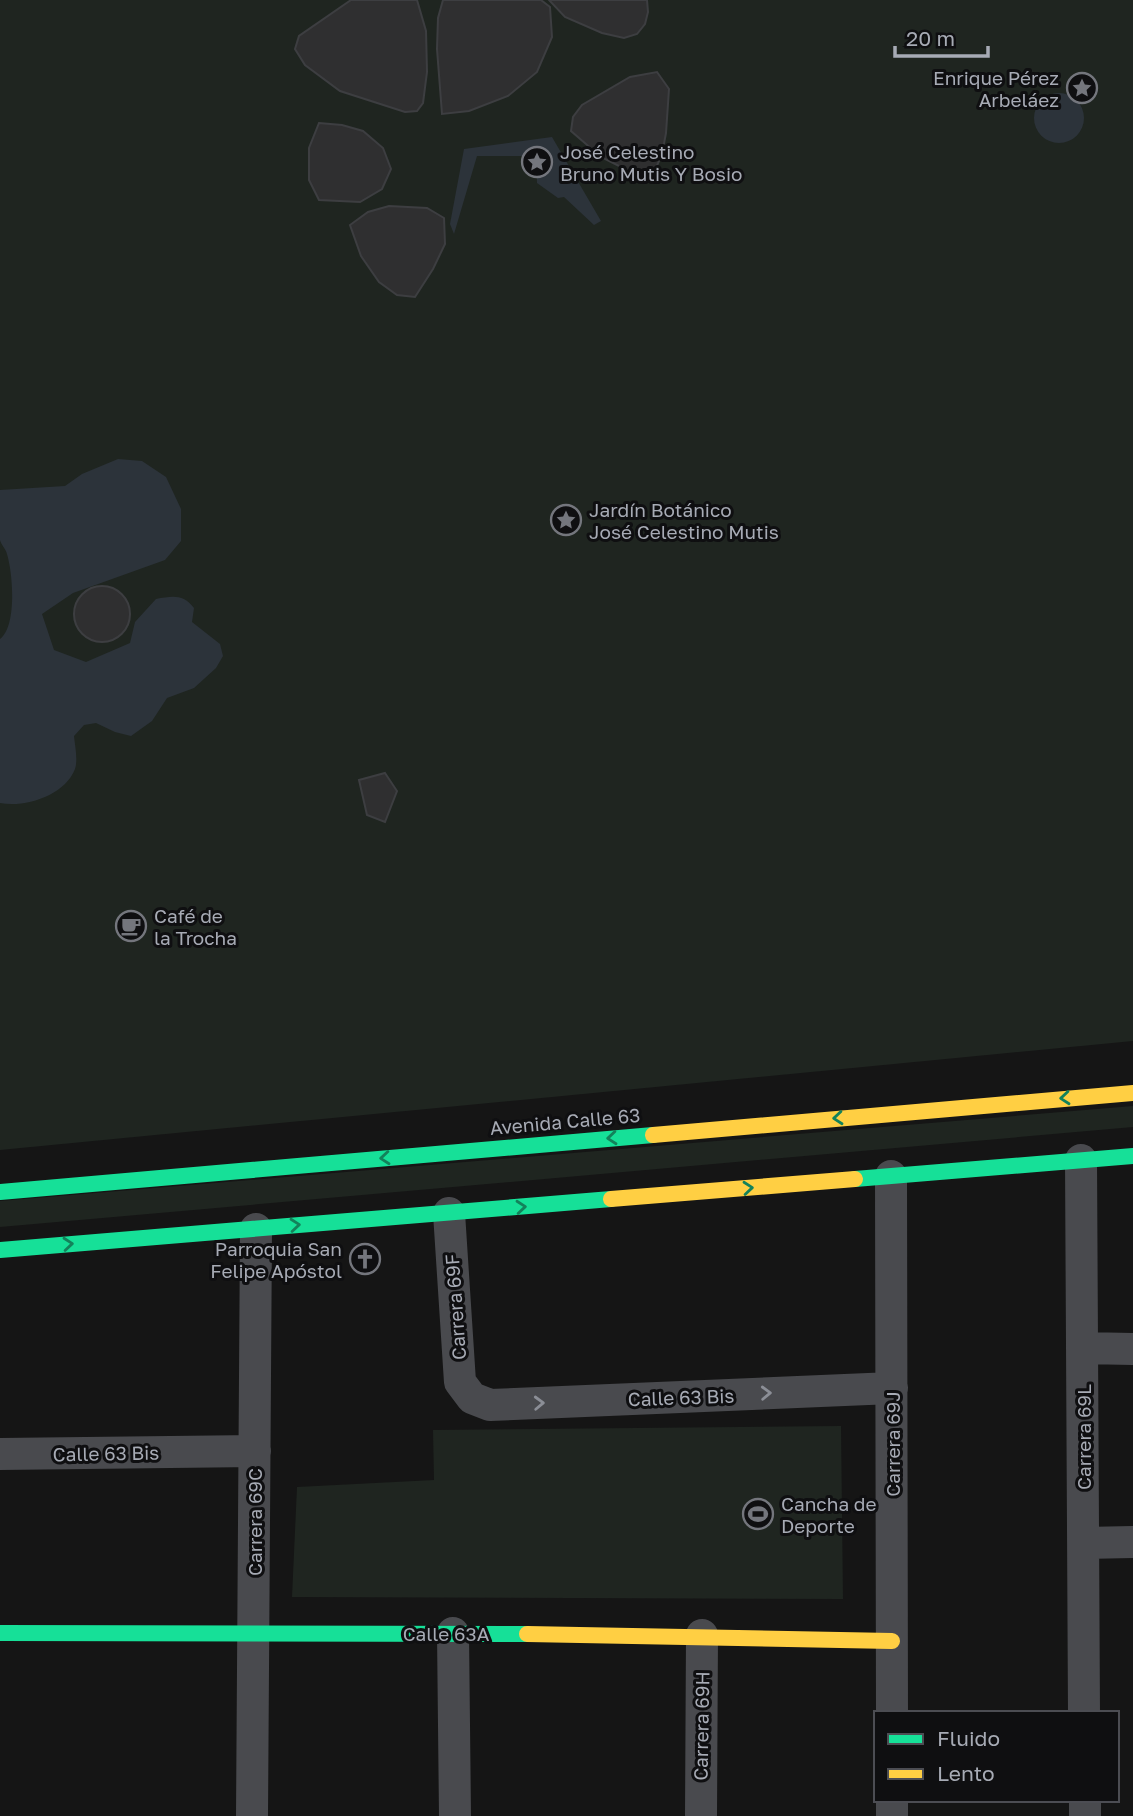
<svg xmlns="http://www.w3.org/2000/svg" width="1133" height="1816" font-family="'Golos Text',sans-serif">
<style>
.green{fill:#1f2520}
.water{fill:#2c333a}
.building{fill:#2f2f30;stroke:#3d3e41;stroke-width:2}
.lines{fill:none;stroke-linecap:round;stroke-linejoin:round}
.street{stroke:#494a4e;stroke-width:32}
.fast{stroke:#16e098;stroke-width:16}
.slow{stroke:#ffcf43;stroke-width:16}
.oneway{stroke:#13825b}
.oneway2{stroke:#8b8e96}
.labels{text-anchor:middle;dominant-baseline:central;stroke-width:6;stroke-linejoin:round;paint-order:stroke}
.poi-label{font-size:19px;fill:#a7abb5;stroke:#0f0f11;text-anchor:start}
.street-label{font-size:19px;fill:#a7abb5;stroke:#0f0f11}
</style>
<rect width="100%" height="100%" fill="#151515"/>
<path class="green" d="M0 0H1133V1041L0 1150Z
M1133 1106V1127L0 1227V1201Z
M841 1426 843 1599 292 1597 297 1487 434 1480 433 1430Z"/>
<path class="water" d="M1034 118a25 25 0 1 1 50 0a25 25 0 1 1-50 0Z
M552 137 601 221 594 225 564 197 558 198 537 183 536 156H477L454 234 450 224 464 149Z
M118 459 142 461 166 477 181 509V541L165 560 73 593 42 614 54 650 86 662 130 643 135 622 156 599C173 596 183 594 194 608L192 622 220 644 223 656 216 668 194 688 167 698 152 721 131 736 115 732 96 723 84 725 74 736C75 746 78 760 75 769 65 795 26 808 0 803V639C17 626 13 574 7 554 6 549 1 545 0 540 0 525 0 505 0 490L65 486 82 474Z"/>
<path class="building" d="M351 0H417L426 31 427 72 423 103 417 111 405 112 340 91 305 65 295 49 299 36Z
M443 0H541L550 7 552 37 537 72 508 96 469 111 442 114 437 49 438 18Z
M549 0H647L648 12 645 24 637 34 624 38 602 33 565 17Z
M657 72 669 89 666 133 662 154 653 175 627 170 601 157 571 131 573 117 582 105 630 77Z
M319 123 342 125 363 131 383 148 391 169 382 189 360 202 319 200 309 180V148Z
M389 206 427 208 444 218 445 244 433 269 415 297 397 295 379 282 361 256 350 225 368 212Z
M74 614a28 28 0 1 1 56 0a28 28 0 1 1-56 0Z
M385 773 397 791 385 822 367 815 359 780Z"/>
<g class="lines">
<path class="street" d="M1081 1160 1084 1713
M891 1176 892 1713
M449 1213 460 1382 472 1398 490 1405 892 1388
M1082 1348 1133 1349
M0 1454 255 1451
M1084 1543 1133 1542
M453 1633 455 1816
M892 1800V1816
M1085 1800V1816
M252 1816 256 1229
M701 1816 702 1635"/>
<path class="fast" d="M855 1179 1133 1156
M0 1192 653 1135
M0 1250 611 1199
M0 1633 527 1634"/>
<path class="slow" d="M653 1135 1133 1093
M611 1199 855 1179
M527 1634 892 1641"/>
</g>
<defs><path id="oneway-chevron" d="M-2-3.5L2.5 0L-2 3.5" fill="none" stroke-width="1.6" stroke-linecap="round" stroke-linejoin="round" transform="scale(1.75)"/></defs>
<g class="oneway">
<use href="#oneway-chevron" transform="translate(1065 1098) rotate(175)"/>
<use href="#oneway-chevron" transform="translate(838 1118) rotate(175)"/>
<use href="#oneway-chevron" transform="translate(612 1138) rotate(175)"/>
<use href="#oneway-chevron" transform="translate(385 1158) rotate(175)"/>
<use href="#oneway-chevron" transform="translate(748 1188) rotate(-5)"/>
<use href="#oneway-chevron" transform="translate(521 1207) rotate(-5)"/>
<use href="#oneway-chevron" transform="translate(295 1225) rotate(-5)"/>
<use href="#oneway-chevron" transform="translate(68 1244) rotate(-5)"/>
</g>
<g class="oneway2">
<use href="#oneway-chevron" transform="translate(766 1393) rotate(-2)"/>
<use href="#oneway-chevron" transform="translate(539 1403) rotate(-2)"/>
</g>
<defs>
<g id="sight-ring" transform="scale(1.575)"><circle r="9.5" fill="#0f0f11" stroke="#74767d" stroke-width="1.5"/><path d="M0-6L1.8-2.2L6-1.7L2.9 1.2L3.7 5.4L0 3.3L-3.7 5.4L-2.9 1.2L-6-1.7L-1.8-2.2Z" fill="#74767d"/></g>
<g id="cafe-ring" transform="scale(1.575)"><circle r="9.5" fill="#0f0f11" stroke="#74767d" stroke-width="1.5"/><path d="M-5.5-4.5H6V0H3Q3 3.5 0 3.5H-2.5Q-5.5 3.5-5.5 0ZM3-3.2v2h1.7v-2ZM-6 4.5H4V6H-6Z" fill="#74767d"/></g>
<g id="church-ring" transform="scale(1.575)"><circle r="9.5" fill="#0f0f11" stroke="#74767d" stroke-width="1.5"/><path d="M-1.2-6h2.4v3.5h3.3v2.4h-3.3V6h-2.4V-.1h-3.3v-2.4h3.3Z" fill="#74767d"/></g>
<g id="stadium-ring" transform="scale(1.575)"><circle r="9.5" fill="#0f0f11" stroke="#74767d" stroke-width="1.5"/><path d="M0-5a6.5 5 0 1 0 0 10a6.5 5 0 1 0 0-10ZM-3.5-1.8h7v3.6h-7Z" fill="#74767d"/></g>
</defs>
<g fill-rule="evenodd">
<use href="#sight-ring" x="1082" y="88"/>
<use href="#sight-ring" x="537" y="162"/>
<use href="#sight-ring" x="566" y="520"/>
<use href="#cafe-ring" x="131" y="926"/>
<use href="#church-ring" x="365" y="1259"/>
<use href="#stadium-ring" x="758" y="1514"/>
</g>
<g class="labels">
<g class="poi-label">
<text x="1059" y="77" text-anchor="end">Enrique Pérez<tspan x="1059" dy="22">Arbeláez</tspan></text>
<text x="560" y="151">José Celestino<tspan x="560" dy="22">Bruno Mutis Y Bosio</tspan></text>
<text x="589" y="509">Jardín Botánico<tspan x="589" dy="22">José Celestino Mutis</tspan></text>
<text x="154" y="915">Café de<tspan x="154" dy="22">la Trocha</tspan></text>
<text x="342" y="1248" text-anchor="end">Parroquia San<tspan x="342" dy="22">Felipe Apóstol</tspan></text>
<text x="781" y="1503">Cancha de<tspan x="781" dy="22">Deporte</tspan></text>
</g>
<g class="street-label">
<text transform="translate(565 1121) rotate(-5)">Avenida Calle 63</text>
<text transform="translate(455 1307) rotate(-94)">Carrera 69F</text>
<text transform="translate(681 1397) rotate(-2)">Calle 63 Bis</text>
<text transform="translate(1083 1437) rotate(-90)">Carrera 69L</text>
<text transform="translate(892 1444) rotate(-90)">Carrera 69J</text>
<text transform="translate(106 1453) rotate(-1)">Calle 63 Bis</text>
<text transform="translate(254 1522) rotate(-90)">Carrera 69C</text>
<text x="446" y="1633">Calle 63A</text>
<text transform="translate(701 1726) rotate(-89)">Carrera 69H</text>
</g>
</g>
<rect x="874" y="1711" width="245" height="91" fill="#0f0f11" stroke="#4c4d53" stroke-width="2"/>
<rect x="888" y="1734" width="35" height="10" fill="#16e098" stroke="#4c4d53" stroke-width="2"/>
<text x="937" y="1746" font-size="21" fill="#a7abb5">Fluido</text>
<rect x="888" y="1769" width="35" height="10" fill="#ffcf43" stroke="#4c4d53" stroke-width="2"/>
<text x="937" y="1781" font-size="21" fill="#a7abb5">Lento</text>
<path d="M895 46v10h93v-10" fill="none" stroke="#a7abb5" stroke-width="3.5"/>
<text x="906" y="46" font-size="21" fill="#a7abb5" stroke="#0f0f11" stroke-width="5" paint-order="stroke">20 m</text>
</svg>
